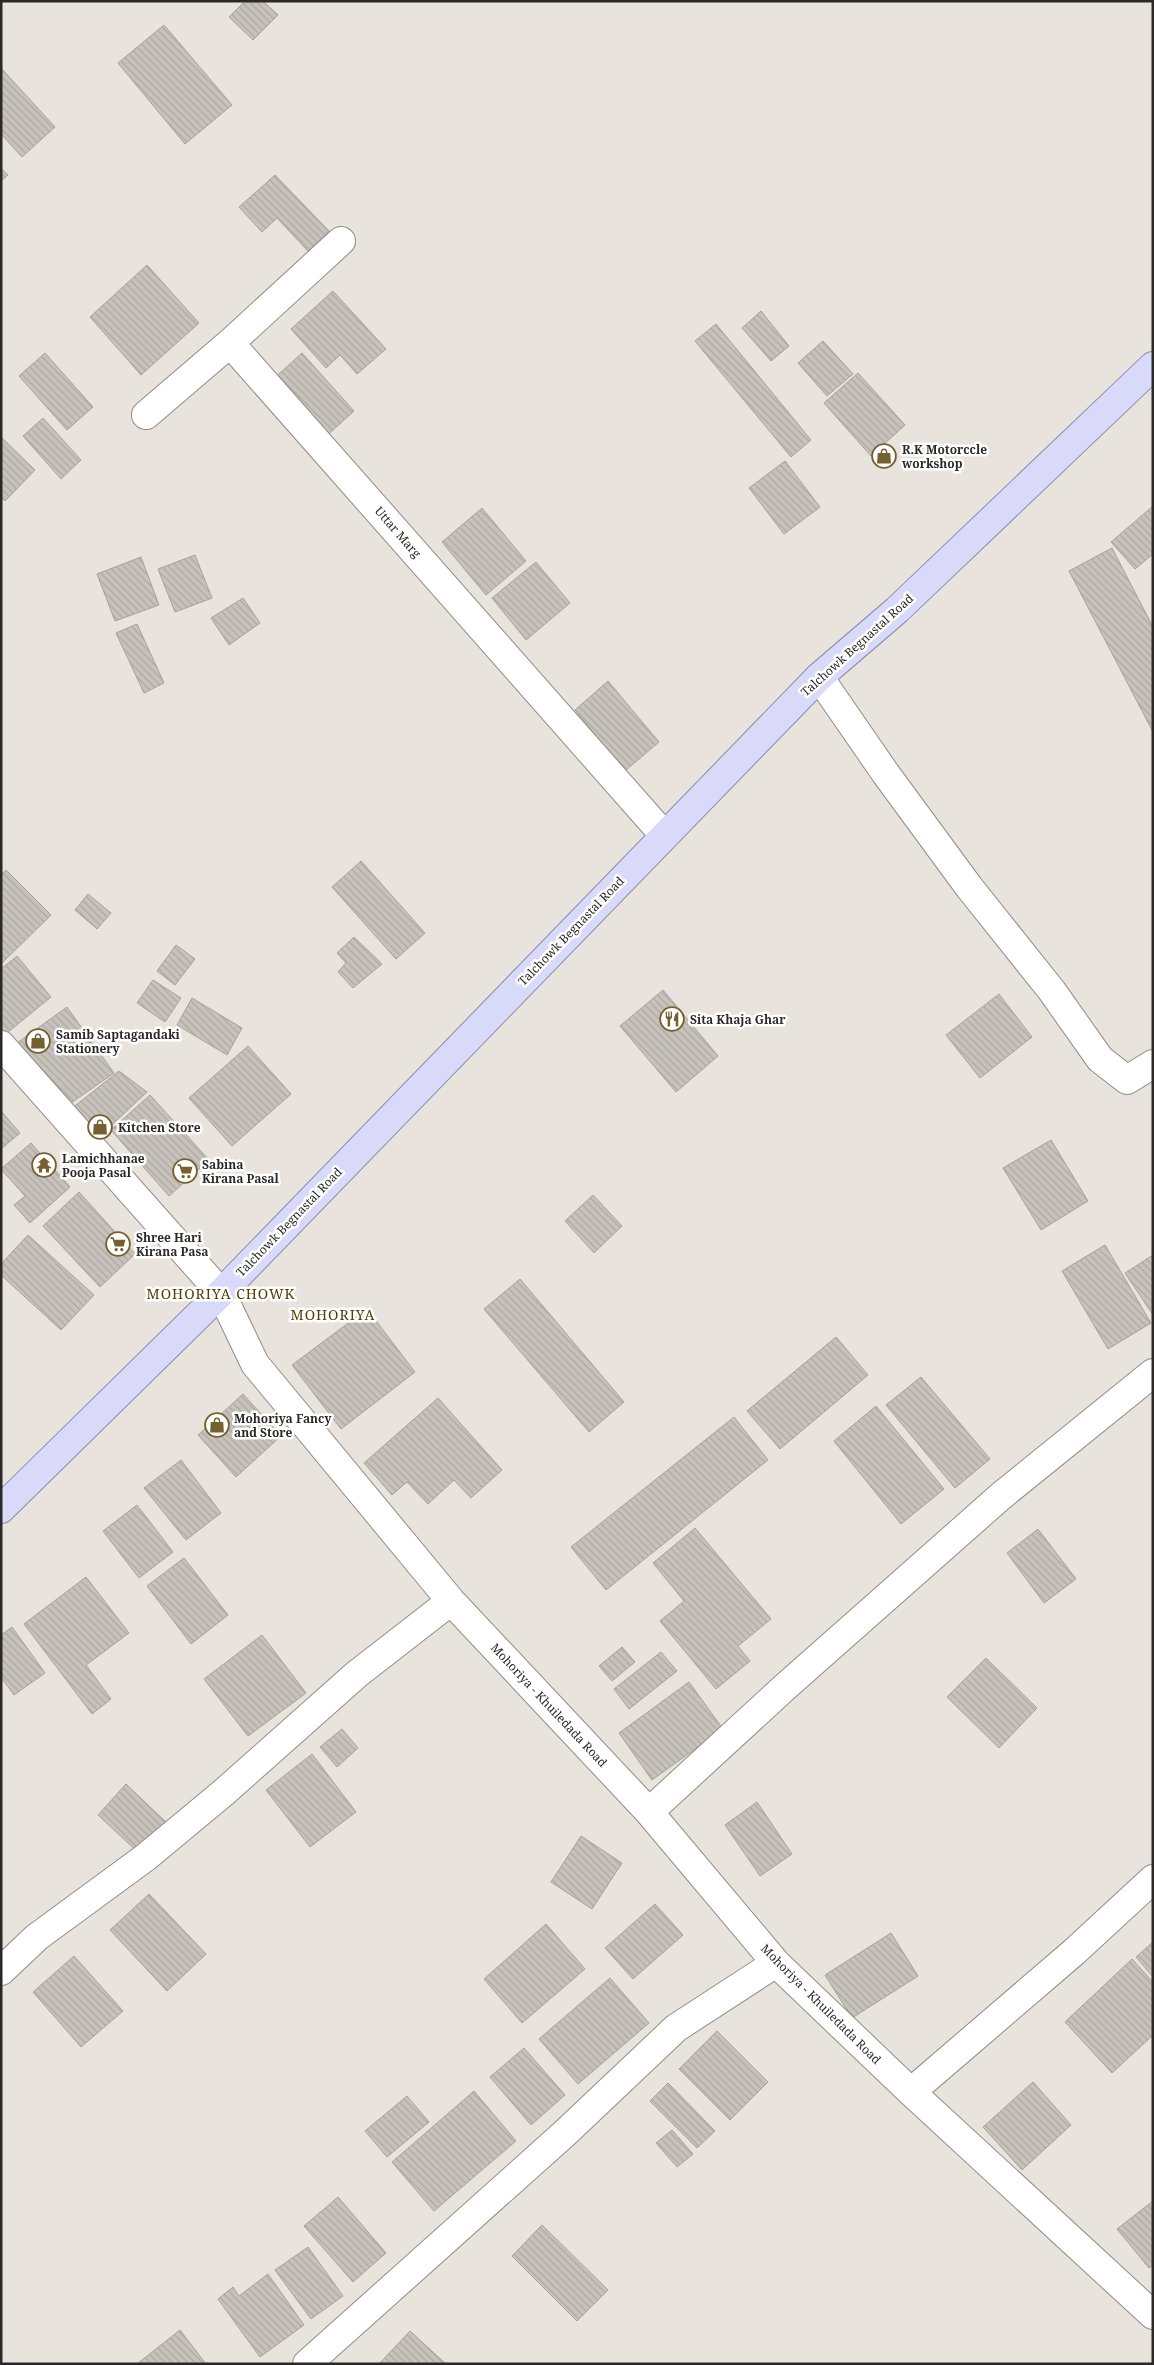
<svg xmlns="http://www.w3.org/2000/svg" width="1154" height="2365" font-family="'Noto Serif',serif">
<style>
.building{fill:url(#building-back-hatch);stroke:#a6a29b}
.lines{fill:none;stroke-linecap:round;stroke-linejoin:round}
.minor-casing{stroke:#918d86;stroke-width:30}
.major-casing{stroke:#8b8cae;stroke-width:30}
.minor{stroke:#fff;stroke-width:28}
.major{stroke:#d9dafa;stroke-width:28}
.labels{text-anchor:middle;dominant-baseline:central;stroke-width:5;stroke-linejoin:round;paint-order:stroke}
.poi-label{font-size:12px;font-weight:bold;fill:#2b2927;stroke:#fff;text-anchor:start}
.street-label{font-size:12px;fill:#2b2927;stroke:#fff}
.neighbourhood-label{font-size:14px;letter-spacing:1px;fill:#563e00;stroke:#fff}
</style>
<defs>
<pattern id="building-back-hatch" width="6" height="6" patternUnits="userSpaceOnUse" patternTransform="scale(1.25)"><rect width="6" height="6" fill="#c7c3bc"/><path d="M-1 5l2 2M0 0l6 6M5-1l2 2" fill="none" stroke="#aba8a2"/></pattern>
</defs>
<rect width="100%" height="100%" fill="#e8e3dc"/>
<path class="building" d="M245 1H263L278 15 253 40 229 17Z
M164 25 232 105 185 144 118 63Z
M1 68 55 127 22 157 1 134Z
M1 168 8 175 1 181Z
M275 175 329 231 308 251 277 218 262 232 239 207Z
M147 265 199 323 141 375 90 317Z
M333 291 386 349 357 374 340 355 326 368 291 329Z
M761 311 789 346 771 361 742 328Z
M716 324 811 440 791 457 695 341Z
M823 341 853 374 827 396 798 363Z
M45 353 93 407 67 430 19 376Z
M302 353 354 411 323 439 271 381Z
M858 373 905 425 871 456 824 403Z
M43 418 81 460 61 479 23 436Z
M1 437 35 470 5 501 1 497Z
M785 461 820 507 784 534 749 488Z
M1153 506V554L1135 569 1111 542Z
M482 508 526 561 486 595 442 542Z
M1112 548 1153 627V732L1069 571Z
M195 555 212 598 175 612 158 569Z
M141 557 159 605 115 621 97 574Z
M536 562 570 603 526 640 492 598Z
M243 598 260 623 229 645 211 618Z
M137 624 164 683 144 693 116 633Z
M608 681 659 742 625 771 575 710Z
M361 861 425 933 396 959 332 887Z
M6 870 51 915 1 964V875Z
M88 894 111 913 97 929 75 910Z
M354 937 382 964 353 988 338 972 346 963 337 953Z
M176 945 195 959 175 985 157 971Z
M17 956 51 997 2 1037 1 969Z
M153 980 181 998 165 1022 137 1003Z
M663 990 718 1056 676 1092 620 1026Z
M999 994 1032 1037 980 1078 946 1035Z
M192 998 242 1028 227 1055 177 1025Z
M67 1007 114 1073 64 1108 17 1043Z
M248 1046 291 1094 232 1146 189 1098Z
M119 1071 147 1092 100 1136 71 1109Z
M150 1095 209 1160 169 1196 111 1130Z
M1 1111 20 1133 1 1149Z
M1051 1140 1088 1201 1041 1230 1003 1168Z
M31 1143 70 1187 30 1223 14 1205 25 1196 1 1169Z
M79 1192 135 1254 100 1287 43 1226Z
M593 1195 622 1226 594 1253 565 1221Z
M28 1235 94 1295 61 1330 1 1275V1264Z
M1105 1245 1151 1323 1108 1349 1062 1271Z
M1153 1255V1315L1125 1273Z
M520 1279 624 1402 589 1432 484 1309Z
M367 1309 415 1372 341 1429 292 1365Z
M836 1337 868 1375 780 1449 747 1411Z
M921 1377 990 1459 955 1488 886 1405Z
M243 1394 281 1436 236 1477 198 1435Z
M438 1398 502 1470 471 1498 454 1480 428 1504 407 1482 392 1495 364 1463Z
M876 1406 944 1489 901 1524 834 1441Z
M734 1417 768 1460 606 1590 571 1547Z
M181 1460 221 1513 186 1540 144 1488Z
M137 1505 173 1552 139 1578 103 1531Z
M695 1528 771 1619 738 1646 750 1661 716 1689 660 1621 684 1601 653 1563Z
M1038 1529 1076 1579 1044 1603 1007 1553Z
M184 1558 228 1615 191 1644 147 1586Z
M86 1577 129 1633 86 1665 111 1699 92 1714 24 1624Z
M12 1627 45 1673 14 1695 1 1677V1635Z
M262 1635 306 1693 248 1736 204 1679Z
M622 1647 635 1662 612 1681 599 1666Z
M661 1652 677 1671 629 1709 614 1689Z
M986 1658 1037 1708 999 1748 947 1697Z
M689 1682 723 1729 652 1780 619 1733Z
M342 1729 358 1748 337 1767 320 1747Z
M312 1754 356 1812 310 1847 266 1790Z
M126 1784 169 1825 141 1855 98 1815Z
M757 1802 792 1854 760 1876 725 1825Z
M581 1836 622 1863 592 1909 551 1882Z
M149 1894 206 1954 167 1991 110 1930Z
M655 1904 683 1935 633 1979 605 1948Z
M546 1924 585 1969 522 2023 484 1979Z
M891 1933 918 1976 852 2018 825 1975Z
M1153 1942V1977L1136 1957Z
M74 1956 123 2011 81 2047 33 1992Z
M1132 1959 1153 1982V2035L1112 2073 1065 2022Z
M610 1978 649 2023 578 2084 539 2039Z
M717 2031 768 2082 730 2120 679 2069Z
M524 2048 565 2095 531 2125 490 2077Z
M1033 2082 1071 2125 1022 2170 983 2127Z
M668 2083 715 2131 697 2148 650 2101Z
M474 2091 516 2141 434 2211 392 2162Z
M407 2096 429 2122 387 2157 365 2131Z
M672 2130 693 2154 677 2167 656 2143Z
M338 2197 386 2253 353 2282 304 2226Z
M1153 2201V2265L1149 2268 1117 2229Z
M542 2225 608 2290 577 2321 512 2256Z
M308 2247 343 2296 311 2319 275 2270Z
M268 2274 304 2325 260 2357 218 2299 233 2287 239 2296Z
M180 2330 206 2364H137Z
M410 2331 446 2364H379Z"/>
<g class="lines">
<g class="minor-casing">
<path id="minor" d="M341 241 230 343 664 835
M146 415 230 343
M819 677 886 774 969 887 1052 991 1100 1059 1127 1080 1153 1064
M1 1045 221 1293 255 1364 451 1601 649 1812 776 1963 911 2092 1153 2315
M649 1812 785 1687 1001 1496 1153 1373
M1 1971 37 1937 146 1857 223 1793 357 1674 451 1601
M911 2092 1074 1952 1153 1879
M307 2364 564 2134 676 2028 776 1963"/>
</g>
<g class="major-casing">
<path id="major" d="M1 1509 221 1293 819 677 897 610 1153 366"/>
</g>
<use href="#minor" class="minor"/>
<use href="#major" class="major"/>
</g>
<defs>
<g id="shop-ring" transform="scale(1.25)"><circle r="9.5" fill="#fff" stroke="#766030" stroke-width="1.5"/><path d="M-5-2.5h2.3a2.7 3.5 0 0 1 5.4 0H5L5.5 6h-11ZM-1.5-2.5h3a1.5 2.3 0 0 0-3 0Z" fill="#766030"/></g>
<g id="restaurant-ring" transform="scale(1.25)"><circle r="9.5" fill="#fff" stroke="#766030" stroke-width="1.5"/><path d="M-5-6h1v4h1v-4h1v4h1v-4h1v5L-1.5 .5V6h-2V.5L-5-1ZM5-6V6H3V1.5H1.5Q1.5-4 5-6Z" fill="#766030"/></g>
<g id="temple-ring" transform="scale(1.25)"><circle r="9.5" fill="#fff" stroke="#766030" stroke-width="1.5"/><path d="M0-6L5-2H3V0L6.5 2.5H4V6H1.5V3h-3V6H-4V2.5H-6.5L-3 0V-2H-5Z" fill="#766030"/></g>
<g id="supermarket-ring" transform="scale(1.25)"><circle r="9.5" fill="#fff" stroke="#766030" stroke-width="1.5"/><path d="M-6-5.5h2.5l.6 2H6L4.5 2H-2.5L-4.4-4H-6ZM-1.5 3.2a1.3 1.3 0 1 0 .1 0ZM3 3.2a1.3 1.3 0 1 0 .1 0Z" fill="#766030"/></g>
</defs>
<g fill-rule="evenodd">
<use href="#shop-ring" x="884" y="456"/>
<use href="#restaurant-ring" x="672" y="1019"/>
<use href="#shop-ring" x="38" y="1041"/>
<use href="#shop-ring" x="100" y="1127"/>
<use href="#temple-ring" x="44" y="1165"/>
<use href="#supermarket-ring" x="185" y="1171"/>
<use href="#supermarket-ring" x="118" y="1244"/>
<use href="#shop-ring" x="217" y="1425"/>
</g>
<g class="labels">
<g class="poi-label">
<text x="902" y="449">R.K Motorccle<tspan x="902" dy="14">workshop</tspan></text>
<text x="690" y="1019">Sita Khaja Ghar</text>
<text x="56" y="1034">Samib Saptagandaki<tspan x="56" dy="14">Stationery</tspan></text>
<text x="118" y="1127">Kitchen Store</text>
<text x="62" y="1158">Lamichhanae<tspan x="62" dy="14">Pooja Pasal</tspan></text>
<text x="202" y="1164">Sabina<tspan x="202" dy="14">Kirana Pasal</tspan></text>
<text x="136" y="1237">Shree Hari<tspan x="136" dy="14">Kirana Pasa</tspan></text>
<text x="234" y="1418">Mohoriya Fancy<tspan x="234" dy="14">and Store</tspan></text>
</g>
<g class="street-label">
<text transform="translate(398 532) rotate(49)">Uttar Marg</text>
<text transform="translate(857 645) rotate(-42)">Talchowk Begnastal Road</text>
<text transform="translate(571 931) rotate(-46)">Talchowk Begnastal Road</text>
<text transform="translate(289 1222) rotate(-46)">Talchowk Begnastal Road</text>
<text transform="translate(549 1705) rotate(47)">Mohoriya - Khuiledada Road</text>
<text transform="translate(821 2004) rotate(45)">Mohoriya - Khuiledada Road</text>
</g>
<g class="neighbourhood-label">
<text x="221" y="1293">MOHORIYA CHOWK</text>
<text x="333" y="1314">MOHORIYA</text>
</g>
</g>
<rect width="1154" height="2365" fill="none" stroke="#2b2927" stroke-width="5"/>
</svg>
